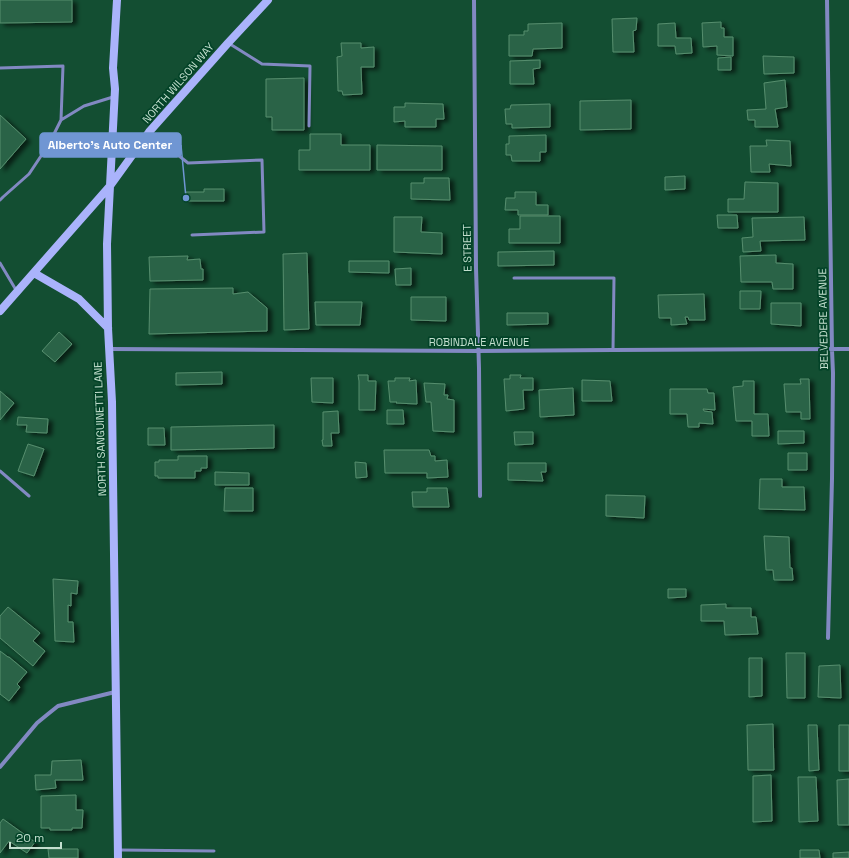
<svg xmlns="http://www.w3.org/2000/svg" width="849" height="858" font-family="'Space Grotesk',sans-serif">
<style>
.building{fill:#2c6447;stroke:#568e6e;filter:url(#shadow)}
.lines{fill:none;stroke-linecap:round;stroke-linejoin:round}
.lane{stroke:#8289c2;stroke-width:3}
.street{stroke:#8289c2;stroke-width:4}
.secondary{stroke:#aab3fb;stroke-width:8}
.labels{text-anchor:middle;dominant-baseline:central;stroke-width:3.5;stroke-linejoin:round;paint-order:stroke}
.street-label{font-size:11px;fill:#c3dfce;stroke:#034328}
.leader{fill:none;stroke:#7096d3;stroke-width:1.5}
.callout-dot{fill:#7096d3;stroke:#034328;stroke-width:1.5}
.callout{fill:#7096d3;stroke:#7096d3;stroke-width:1.5}
.callout-label{font-size:12px;text-anchor:middle;font-weight:bold;fill:#fff}
</style>
<defs>
<filter id="shadow"><feDropShadow dx="4.5" dy="2.5" stdDeviation="2" flood-color="#0009"/></filter>
</defs>
<rect width="100%" height="100%" fill="#134e32"/>
<path class="building" d="M0 0H72V22L0 23Z
M637 18 636 30 633 31 634 52H613L612 19Z
M721 22V28H724V37H733V56L717 55V46L703 47 702 23Z
M562 23V48L533 49 532 56H509V35H524V31H528V24Z
M675 23 676 38H691L692 53 676 54 675 46H658V24Z
M341 43H361V48L374 47V67H361L362 94 343 95 342 91H338L337 57 342 56Z
M763 56 794 57V73L764 74Z
M731 57V70H718V58Z
M540 60V68L533 69 534 84H510V61Z
M304 78V130H272V117H266V79Z
M785 80 787 107 775 109 778 127H755V120H748L747 110 766 109 764 83Z
M631 100V129L580 130V101Z
M405 103 443 104 444 119H436V127H405V121L394 122V107H405Z
M550 104V127L512 128V124H506L505 109H510L511 105Z
M0 115 26 139 0 169Z
M310 134H341V145H370V170H299V150H310Z
M546 135V152H540V161H512L511 155H506V144H509V136Z
M766 140 790 141 791 166 769 164 770 172H751L750 146H767Z
M377 145 442 146V170H377Z
M685 176V189L665 190V177Z
M424 178H449L450 200 411 199V183H424Z
M745 182 778 183V212H728V199H744Z
M204 189H224V201H186V192H204Z
M515 192H536V205H548V215H518V210H505L506 198H515Z
M717 215H737L738 228H718Z
M520 216H560V243H509V229H520Z
M394 217H422L421 232 442 233V254L394 252Z
M804 217 805 240 760 241 761 251 743 252 742 238 753 237 752 218Z
M554 251V265L498 266V252Z
M307 253 309 329 284 330 283 254Z
M776 255V263L793 264V289H773L772 282H741L740 256Z
M188 256 187 260 200 259 201 269H203V280L150 281 149 257Z
M349 261H389V273L349 272Z
M411 268V285H396L395 269Z
M233 288V294L248 292 267 308V331L149 334 150 289Z
M740 291H761L760 309H740Z
M704 294 705 320H689L688 317H685L687 324 671 325V318H659L658 295Z
M411 297H446V321L411 320Z
M315 302H362L360 325H316Z
M771 303H801V326L771 324Z
M507 313H548V324L507 325Z
M59 332 72 344 55 362 42 351Z
M222 372V384L176 385V373Z
M358 375H368V381H376L375 410H359V381Z
M510 375H521L520 378H533V390H523L524 409 506 411 504 379H510Z
M311 378H333V403L312 402Z
M395 378H410L409 381 416 380 417 404 396 403 397 402H390L388 381H395Z
M800 379H809L810 419H801V412H786L784 384H801Z
M582 380 610 381 612 401H582Z
M743 381H754V414H768L769 436H752V421H736L733 387 743 386Z
M424 383 445 384 444 395H448L447 399 454 400V432L433 431 431 402H426Z
M573 388 574 415 540 417 539 390Z
M670 389H707L708 393H714L715 410 703 409 704 411 712 412 713 424 699 423V427H688L687 414H670Z
M0 391 14 403 0 420Z
M387 410H403L404 424H387Z
M338 411 339 433H331L332 446H323L322 440H323V412Z
M18 417 48 419 47 433 26 432 27 425H17Z
M274 425V448L171 450V427Z
M148 428H164L165 445H148Z
M778 431H804V443L778 444Z
M514 432H533V444L515 445Z
M28 444 44 449 34 476 18 471Z
M384 450H429L431 456H435V461L447 460 448 477 427 478V473H385Z
M788 453H807V470H788Z
M178 456H207V468H201V471H195V478H158V476H155V462H159V460H178Z
M355 462 366 463 367 477 356 478Z
M508 463H546V472H541L543 481 508 480Z
M215 472 249 473V485H215Z
M760 479H782V487H804L805 510 759 509Z
M225 488H253V511H224Z
M427 488H447L449 507H413L412 492H427Z
M606 495 645 496 644 518 606 516Z
M764 536 789 537 790 568H792L793 580H774L773 570H766Z
M53 579 78 581 77 594 71 593V606L68 605V622H73L74 642 55 641Z
M668 589H686V597L668 598Z
M726 604V608H751V617H756L758 634 725 635 724 621H701V605Z
M8 607 40 633 33 641 45 651 33 666 0 638V616Z
M0 651 8 657H9L27 672 17 684 20 687 9 701 0 694Z
M786 653H805V698H787Z
M749 658H762V696L749 697Z
M840 665 841 698 818 697 819 666Z
M773 724 774 770H748L747 725Z
M808 725H817L819 770 809 771Z
M839 725H849V771H839Z
M81 760 83 780H55L56 788 36 790 35 775H51L52 761Z
M771 775 772 821 753 822V776Z
M798 777H816L818 821 799 822Z
M849 779V825H838L837 780Z
M76 795V810H83L82 828H72V830H50V828H41V796Z
M3 819 35 842 27 853 9 841 0 853V823Z
M48 849H78V858H49Z
M800 850H819L820 858H800Z
M849 852V858H833V853Z"/>
<g class="lines">
<path class="lane" d="M230 44 262 64 310 66 309 126
M0 68 63 66 61 120
M149 132 188 163 262 160 264 232 192 235
M0 200 3 197 29 174 49 144 61 120 84 106 113 97
M0 263 16 290
M514 278H614L613 350
M0 471 29 496
M120 850 214 851"/>
<path class="street" d="M474 0 476 268 479 368 480 496
M827 0 832 350 833 373 832 479 828 638
M109 349 478 351 613 350 849 349
M0 767 37 723 48 714 58 706 115 692"/>
<path class="secondary" d="M117 0 113 68 115 89 107 244 108 328 112 402 118 858
M34 273 79 299 108 328
M0 311 110 186 149 132 228 43 268 0"/>
</g>
<g class="labels">
<g class="street-label">
<text transform="translate(178 83) rotate(-49)">NORTH WILSON WAY</text>
<text transform="translate(467 248) rotate(-91)">E STREET</text>
<text transform="translate(823 319) rotate(-91)">BELVEDERE AVENUE</text>
<text x="479" y="342">ROBINDALE AVENUE</text>
<text transform="translate(100 429) rotate(-92)">NORTH SANGUINETTI LANE</text>
</g>
</g>
<path class="leader" d="M186 198L181 145"/>
<circle class="callout-dot" cx="186" cy="198" r="4"/>
<rect class="callout" x="40" y="133" width="141" height="24" rx="4"/>
<g class="callout-label">
<text x="110" y="149">Alberto's Auto Center</text>
</g>
<path d="M10 842v6h51v-6" fill="none" stroke="#c3dfce" stroke-width="2"/>
<text x="16" y="842" font-size="12" fill="#c3dfce" stroke="#034328" stroke-width="3" paint-order="stroke">20 m</text>
</svg>
